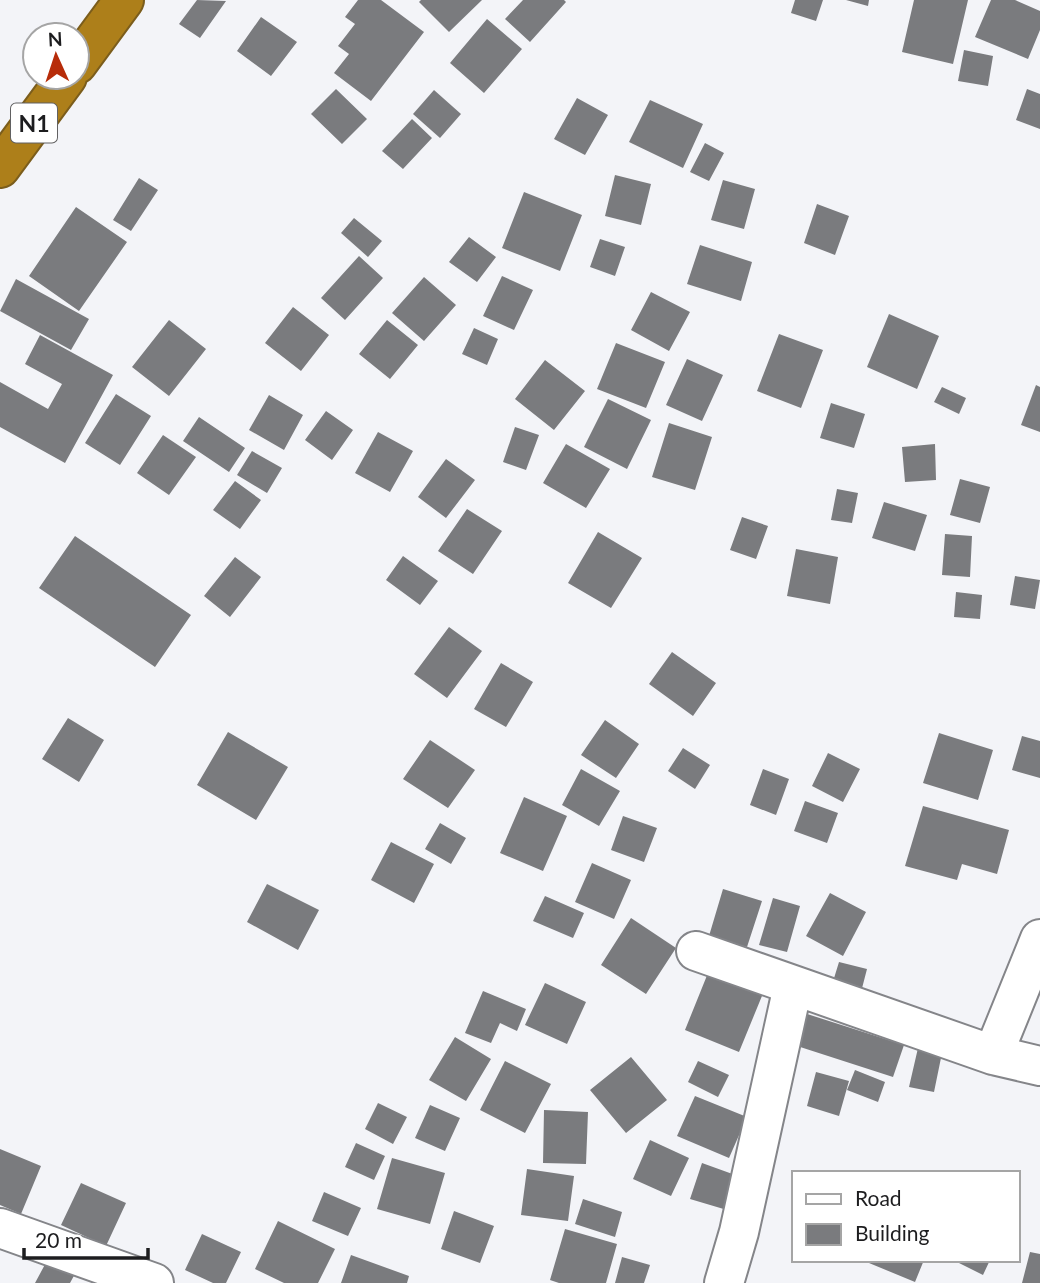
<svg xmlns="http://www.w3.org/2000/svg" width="1040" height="1283" font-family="Lato,sans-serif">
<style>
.building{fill:#7a7b7e}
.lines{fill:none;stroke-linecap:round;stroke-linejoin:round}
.street-casing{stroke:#848589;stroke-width:42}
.highway-casing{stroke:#7b5d1c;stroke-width:42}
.street{stroke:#fff;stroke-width:38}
.highway{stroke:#ad7f1a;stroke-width:38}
.labels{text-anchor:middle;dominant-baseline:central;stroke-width:5;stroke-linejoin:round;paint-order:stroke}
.shield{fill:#fff;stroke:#616162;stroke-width:2}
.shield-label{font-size:23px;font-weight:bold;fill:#1d1d1f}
</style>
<rect width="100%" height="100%" fill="#f3f4f8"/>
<path class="building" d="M197 0 226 1 200 38 179 24Z
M358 0H381L424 32 371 101 334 73 349 54 338 46 355 24 345 17Z
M421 0H482L449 32 419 2Z
M523 0H564L566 2 530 42 505 19Z
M795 0H823L816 21 791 13Z
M846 0H869L868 6Z
M914 0H968L953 64 902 52Z
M991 0H1015L1040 11V30L1028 59 975 37Z
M261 17 297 42 271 76 237 51Z
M487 19 522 49 484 93 450 63Z
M964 50 993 56 988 86 958 81Z
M336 89 367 119 342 144 311 114Z
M1027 89 1040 94V129L1016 120Z
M434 90 461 114 440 138 413 114Z
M577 98 608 115 585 155 554 139Z
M650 100 703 124 683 168 629 142Z
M412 119 432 138 403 169 382 151Z
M705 143 724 153 709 181 690 172Z
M615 175 651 184 641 225 605 216Z
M139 178 158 190 131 231 113 220Z
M723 180 755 189 744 229 711 220Z
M524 192 582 215 560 271 502 248Z
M817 204 849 216 835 255 804 243Z
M76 207 127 242 79 311 29 276Z
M354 218 382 241 368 257 341 233Z
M469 237 496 257 477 282 449 262Z
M600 239 625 247 615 276 590 267Z
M700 245 752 262 741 301 687 284Z
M359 256 383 278 345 320 321 298Z
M502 276 533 290 514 330 483 316Z
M424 277 456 305 424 341 392 313Z
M16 279 89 319 71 350 0 311Z
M651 292 690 312 669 351 631 330Z
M293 307 329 335 301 371 265 343Z
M889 314 939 336 917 389 867 367Z
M169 320 206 349 169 396 132 367Z
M387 320 418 345 390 379 359 354Z
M474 328 498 339 487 365 462 354Z
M779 334 823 350 801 408 757 391Z
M40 335 113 375 65 463 0 427V382L48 409 62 384 25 364Z
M616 343 665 362 646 408 597 389Z
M687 359 723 375 702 421 666 405Z
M545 360 585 391 554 430 515 399Z
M1036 385 1040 387V432L1021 425Z
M942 387 966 398 959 414 934 402Z
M116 394 151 416 120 465 85 443Z
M269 395 303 415 284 450 249 430Z
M608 399 651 420 627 469 584 447Z
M831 403 865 414 854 448 820 438Z
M326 411 353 430 332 460 305 440Z
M199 417 245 448 229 472 183 441Z
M669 423 712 437 695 490 652 477Z
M515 427 539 435 526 470 503 462Z
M378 432 413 451 390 492 355 473Z
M163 435 196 457 169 495 137 473Z
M566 444 610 469 586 508 543 483Z
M935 444 936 480 905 482 902 447Z
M252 451 282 468 267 493 237 475Z
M446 459 475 480 446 518 418 497Z
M960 479 990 487 980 523 950 515Z
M235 481 261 500 240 529 213 510Z
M837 489 858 493 852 523 831 520Z
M884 502 927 515 915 551 872 538Z
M467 509 502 531 473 574 438 551Z
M742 517 768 526 756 559 730 550Z
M598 532 642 558 611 608 568 583Z
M945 534 972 536 970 577 942 575Z
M75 536 191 615 155 667 39 588Z
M796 549 838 557 830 604 787 596Z
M403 556 438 581 420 605 386 580Z
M235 557 261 577 230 617 204 596Z
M1015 576 1040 580 1035 609 1010 605Z
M956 592 982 595 980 619 954 617Z
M449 627 482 651 447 698 414 674Z
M672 652 716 683 693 716 649 684Z
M501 663 533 682 506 727 474 709Z
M68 718 104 740 79 782 42 759Z
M605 720 639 744 616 778 581 755Z
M228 732 288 767 256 820 197 785Z
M939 733 993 750 978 800 923 783Z
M1022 736 1040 741V778L1012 770Z
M430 740 475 770 448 808 403 779Z
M683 748 710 765 695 789 668 771Z
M828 753 860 769 843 802 812 786Z
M581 769 620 791 599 826 562 805Z
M763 769 789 779 776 815 750 805Z
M524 797 567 816 543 871 500 853Z
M805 801 838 813 827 843 794 831Z
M923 806 1009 830 997 874 962 864 957 880 905 866Z
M623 816 657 828 644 862 611 850Z
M440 823 466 838 451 864 425 849Z
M391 842 434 864 414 903 371 880Z
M592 863 631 880 614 919 575 902Z
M267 884 319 910 298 950 247 922Z
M723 889 762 901 747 947 709 936Z
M830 893 866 912 843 956 806 936Z
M545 896 584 913 573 938 533 921Z
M773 898 800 906 787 952 759 945Z
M631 918 676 948 646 994 601 965Z
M839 962 867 969 860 996 831 988Z
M710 968 764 991 739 1052 685 1030Z
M545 983 586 1002 567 1044 525 1025Z
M483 991 526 1009 517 1031 500 1023 491 1043 465 1033Z
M804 1013 904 1045 893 1077 794 1045Z
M455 1037 491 1059 466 1101 429 1080Z
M918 1048 942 1053 934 1092 909 1087Z
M631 1057 667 1100 626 1133 590 1090Z
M505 1061 551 1084 525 1133 480 1110Z
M698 1061 729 1075 718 1097 688 1082Z
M855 1070 885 1082 878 1102 847 1090Z
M816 1072 849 1081 839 1116 807 1106Z
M695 1096 747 1117 729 1158 677 1136Z
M378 1103 407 1117 393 1144 365 1129Z
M430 1105 460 1118 445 1151 415 1138Z
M544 1110 588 1112 586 1164 543 1163Z
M650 1140 689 1158 671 1196 633 1179Z
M356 1143 385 1156 374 1180 345 1167Z
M0 1149 41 1166 21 1214 0 1205Z
M392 1158 445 1173 430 1224 377 1209Z
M702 1163 738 1176 727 1210 690 1199Z
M527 1169 574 1176 568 1221 521 1215Z
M81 1183 126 1203 106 1246 61 1225Z
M324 1192 361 1208 348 1236 312 1221Z
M583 1199 622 1212 615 1237 575 1224Z
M454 1211 494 1226 480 1263 441 1249Z
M278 1221 335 1249 318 1283H284L255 1269Z
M565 1229 617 1244 606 1283H559L550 1280Z
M202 1234 241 1252 226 1283H213L185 1270Z
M1030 1252 1040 1254V1283H1022Z
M351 1255 409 1276 407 1283H341Z
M49 1257 76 1272 70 1283H35Z
M622 1257 650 1265 644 1283H615Z
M870 1260H924L915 1282 869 1263Z
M953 1260H990L983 1275Z"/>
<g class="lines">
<g class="street-casing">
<path id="street" d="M696 951 993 1055 1040 1066
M993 1055 1040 939
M0 1228 154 1283
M724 1283 739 1232 793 986"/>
</g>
<g class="highway-casing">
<path id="highway" d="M77 64 124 0
M0 168 67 77"/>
</g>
<use href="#street" class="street"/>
<use href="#highway" class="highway"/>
</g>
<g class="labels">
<rect class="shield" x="11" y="103.5" width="46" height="39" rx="5"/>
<g class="shield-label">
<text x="34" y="123">N1</text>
</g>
</g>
<rect x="792" y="1171" width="228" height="91" fill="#ffffff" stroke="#a5a5a5" stroke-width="2"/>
<rect x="806" y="1194" width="35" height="10" fill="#ffffff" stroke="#a5a5a5" stroke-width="2"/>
<text x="855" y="1206" font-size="21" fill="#1d1d1f">Road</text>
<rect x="806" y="1224" width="35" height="21" fill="#7a7b7e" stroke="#a5a5a5" stroke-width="2"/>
<text x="855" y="1241" font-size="21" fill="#1d1d1f">Building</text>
<g transform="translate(56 56) rotate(357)"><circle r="33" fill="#ffffff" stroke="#a5a5a5" stroke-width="2"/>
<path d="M0-5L12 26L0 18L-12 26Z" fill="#b72c09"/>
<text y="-10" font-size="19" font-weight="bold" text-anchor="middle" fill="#1d1d1f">N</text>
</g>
<path d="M24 1248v10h124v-10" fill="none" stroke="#1d1d1f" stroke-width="3.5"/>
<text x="35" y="1248" font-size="21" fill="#1d1d1f" stroke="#ffffff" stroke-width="5" paint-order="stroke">20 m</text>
</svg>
